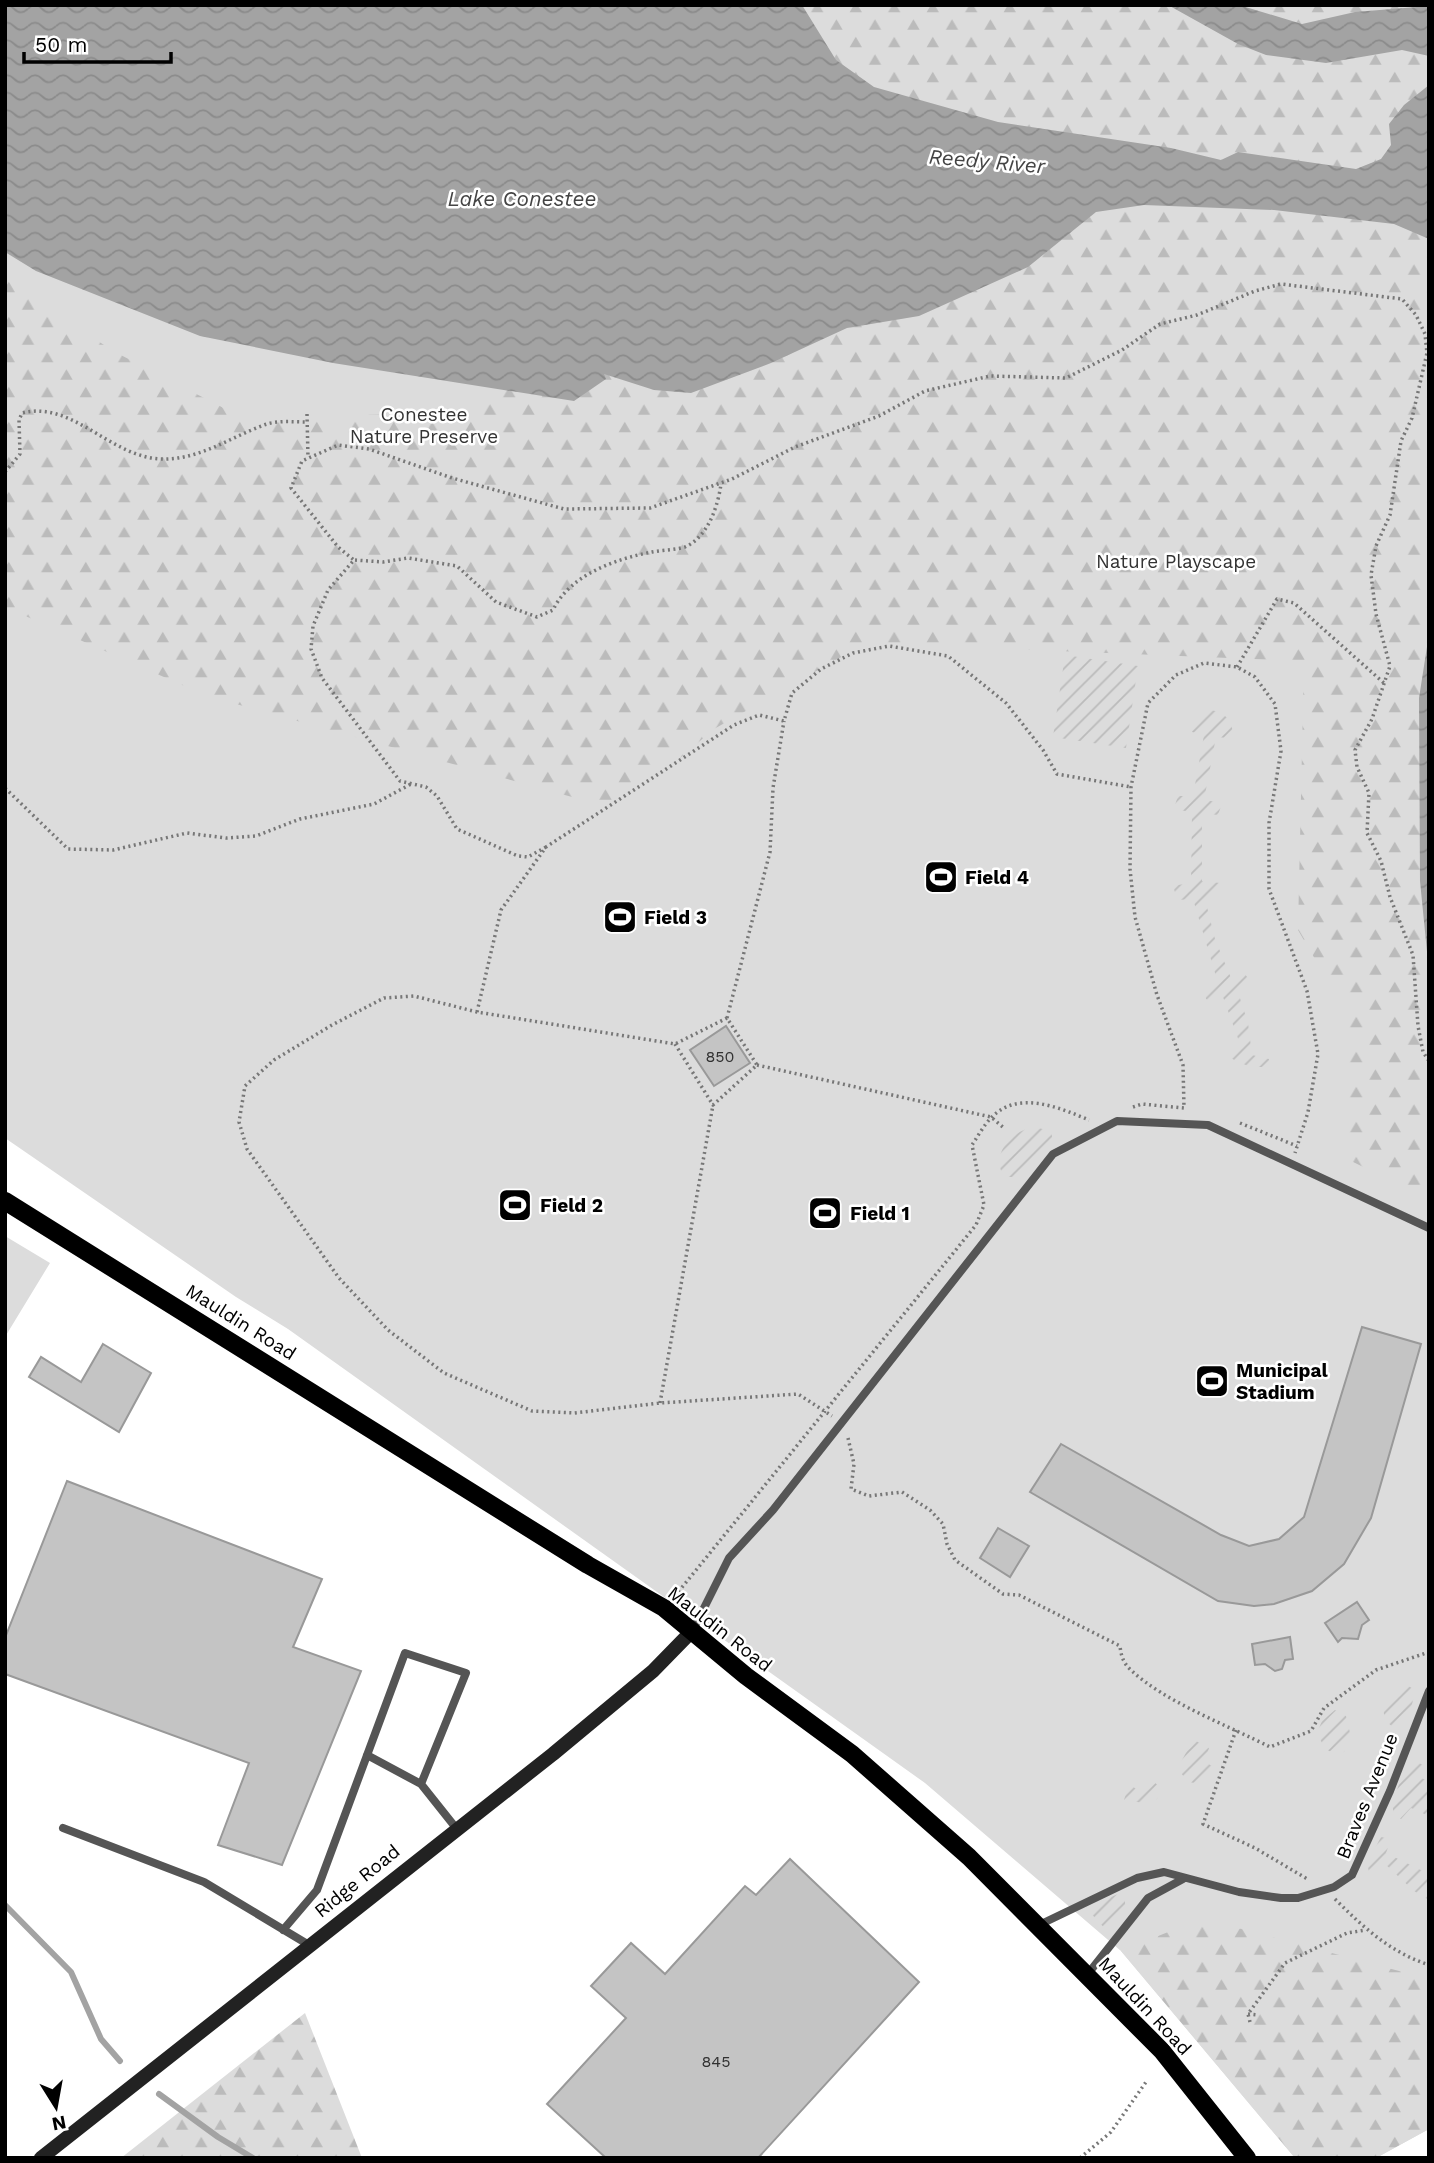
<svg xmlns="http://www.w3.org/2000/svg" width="1434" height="2163" font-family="'Work Sans',sans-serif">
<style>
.green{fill:#dcdcdc}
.forest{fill:url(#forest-firs)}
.garden{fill:url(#garden-furrows)}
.water{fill:url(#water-waves)}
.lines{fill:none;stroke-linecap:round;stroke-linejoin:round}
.stream{stroke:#a3a3a3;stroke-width:6}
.building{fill:#c4c4c4;stroke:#999;stroke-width:2}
.path{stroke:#777;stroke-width:3.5;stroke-dasharray:2 3.5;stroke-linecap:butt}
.lane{stroke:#555;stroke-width:8}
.secondary{stroke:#222;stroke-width:14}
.primary{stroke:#000;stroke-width:18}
.labels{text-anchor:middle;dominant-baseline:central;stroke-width:5;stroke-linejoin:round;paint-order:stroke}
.number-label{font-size:16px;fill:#313131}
.park-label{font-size:19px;fill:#333;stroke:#fff}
.poi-label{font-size:19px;font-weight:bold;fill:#000;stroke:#fff;text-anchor:start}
.street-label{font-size:19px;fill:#000;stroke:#fff}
.water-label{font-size:21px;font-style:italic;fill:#444;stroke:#fff}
</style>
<defs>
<pattern id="forest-firs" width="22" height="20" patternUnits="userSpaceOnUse" patternTransform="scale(1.75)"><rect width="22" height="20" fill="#dcdcdc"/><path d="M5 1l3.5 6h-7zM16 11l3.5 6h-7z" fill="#bbb"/></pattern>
<pattern id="garden-furrows" width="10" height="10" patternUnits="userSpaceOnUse" patternTransform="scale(1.75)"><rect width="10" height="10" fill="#dcdcdc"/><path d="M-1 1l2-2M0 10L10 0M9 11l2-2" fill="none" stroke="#bbb"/></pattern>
<pattern id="water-waves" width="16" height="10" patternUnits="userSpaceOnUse" patternTransform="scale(1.75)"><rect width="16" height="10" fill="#a3a3a3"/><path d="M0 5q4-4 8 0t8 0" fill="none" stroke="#8b8b8b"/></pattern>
</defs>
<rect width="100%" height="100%" fill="#fff"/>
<path class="green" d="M5 5H1429V2129L1376 2158H1295L1121 1951 925 1783 288 1329 236 1297 5 1138Z
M5 1236 50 1263 5 1337Z"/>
<path class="forest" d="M504 5H1429V1199L1349 1160 1346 1012 1298 930 1304 661 866 643 714 729 619 810 207 696 5 607V279L113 351 241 417 475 413 526 236Z
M1193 1922 1242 1929 1429 1979V2129L1376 2158H1295L1121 1951Z
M305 2013 362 2158H121Z"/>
<path class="garden" d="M1065 655 1138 666 1126 748 1053 737Z
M1207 710C1223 710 1232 719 1233 734L1229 738 1216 737 1204 800 1217 802 1221 806 1218 815 1202 813V881L1220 883V895L1205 899 1215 939 1231 978 1244 973 1251 982 1238 992 1248 1023 1252 1055 1269 1059V1065C1256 1071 1236 1063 1226 1054L1227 1050 1240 1044 1223 997 1210 1001 1206 999 1205 989 1218 983 1193 899 1177 900 1174 889 1178 885 1191 883 1192 812 1179 810 1175 805 1178 796H1193L1204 735 1192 732 1189 726 1197 715Z
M1034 1127 1051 1131 1053 1142 1015 1177H1004C990 1154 1011 1131 1034 1127Z
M1406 1685 1414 1689C1415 1701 1407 1724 1395 1728 1373 1717 1387 1689 1406 1685Z
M1335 1710 1346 1716 1351 1737 1344 1752 1336 1754 1325 1749 1317 1733 1322 1721Z
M1196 1741 1209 1748 1205 1762 1212 1766 1205 1782 1200 1784 1189 1782 1177 1769 1192 1742Z
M1415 1761 1423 1765 1421 1778 1429 1781V1816L1411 1808 1401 1819 1394 1815C1389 1802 1404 1768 1415 1761Z
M1153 1781 1161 1788 1157 1799 1144 1803 1124 1800 1129 1784 1142 1793Z
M1381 1837 1391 1839 1386 1853 1429 1874V1900L1414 1891 1384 1863 1375 1872H1369L1367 1863Z
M1118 1894 1125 1899V1907L1109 1933 1086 1908Z"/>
<path class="water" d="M5 5H802L836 60 874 87 998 122 1171 148 1221 160 1238 152 1356 169 1381 159 1391 145 1389 124 1404 105 1429 85V239L1394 224 1274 210 1144 205 1096 212 1028 267 919 316 847 328 771 363 691 393 654 390 604 374 606 379 574 401 333 363 200 336 36 271 5 252Z
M1168 5H1239L1302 24 1355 12 1429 6V56L1402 50 1326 63 1266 55 1238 44Z
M1429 634V972L1420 881 1419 698Z"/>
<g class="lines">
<path class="stream" d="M5 1905 71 1972 101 2039 120 2061
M159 2094 218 2137 253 2158"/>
</g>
<path class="building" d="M726 1026 750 1063 714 1086 690 1050Z
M1362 1327 1421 1344 1371 1518 1344 1564 1312 1591 1274 1604 1254 1606 1218 1601 1030 1492 1061 1444 1221 1535 1249 1546 1279 1539 1304 1517Z
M103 1344 151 1373 119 1432 29 1377 41 1357 81 1382Z
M67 1481 322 1579 293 1647 361 1671 282 1865 218 1845 249 1763 5 1674V1638Z
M998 1528 1029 1546 1010 1577 980 1558Z
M1357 1602 1369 1620 1362 1625 1358 1639 1342 1638 1338 1642 1325 1623Z
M1290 1637 1293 1659 1285 1660 1282 1669 1275 1671 1265 1664 1255 1665 1252 1644Z
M790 1859 919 1982 758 2158H606L547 2104 626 2018 591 1986 631 1943 665 1974 745 1886 756 1895Z"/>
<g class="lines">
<path class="path" d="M307 414 308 458
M5 472 20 454 19 420 22 413C73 400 111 458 162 459 199 460 231 437 264 425 277 420 294 422 307 422
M355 560 383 562 408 558 457 566 496 602 537 617 553 610C570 575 615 559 652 552 663 550 675 550 685 547 708 537 718 506 721 484
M1237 667 1277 599 1294 603 1385 684
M5 788 68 849 113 850 187 833 226 838 256 836 300 819 374 804 411 784
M546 847 528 857 518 856 457 829 437 796 426 787 400 781 322 678 311 649 313 626 328 590 354 560 338 547 291 488 302 461 338 445 369 449 452 478 564 509 650 508 732 479 795 447 879 416 925 391 990 376 1066 378 1122 350 1160 324 1197 315 1255 291 1281 284 1402 299 1416 315 1425 334 1427 353 1412 418 1401 441 1390 515 1376 546 1371 575 1376 614 1390 666 1372 719 1355 750 1357 767 1369 793 1367 833 1381 861 1390 897 1413 955 1418 1026 1423 1052 1429 1061
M477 1012 501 910 546 847 734 725 759 715 784 721 792 693 821 669 853 653 889 646 948 656 1006 703 1043 750 1057 774 1131 787
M727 1018 770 852 773 788 784 721
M675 1044 713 1105 757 1065 727 1018 675 1044 477 1012 414 996 384 998 332 1025 274 1060 245 1086 239 1122 247 1149 339 1278 388 1330 444 1373 532 1411 574 1413 660 1403 798 1394 832 1416
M757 1065 991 1117 1004 1128
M1133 1107 1142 1104 1184 1108 1183 1065 1157 995 1135 917 1130 869 1131 787 1148 703 1176 675 1204 663 1237 667 1255 677 1275 704 1281 751 1269 823V889L1307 991 1318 1054 1308 1112 1295 1153
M1240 1123 1297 1146
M660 1403 713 1105
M848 1438 854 1464 851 1489 869 1496 902 1492 930 1510 943 1524 947 1544 955 1560 1003 1594 1019 1595 1120 1646C1121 1655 1123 1663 1131 1670 1163 1701 1229 1726 1270 1747L1311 1731 1324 1708 1376 1670 1429 1652
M675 1596 976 1225 984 1205 972 1145C978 1136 984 1125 991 1118 1018 1089 1060 1108 1089 1120
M1236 1730 1203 1824 1255 1848 1309 1880
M1335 1899C1364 1928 1390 1952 1429 1965
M1248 2014 1257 2015
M1250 2022 1248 2014 1285 1963 1347 1933 1366 1930
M1080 2158 1111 2132 1146 2082"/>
<path class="lane" d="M693 1630 729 1558 773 1510 1053 1154 1117 1121 1208 1125 1429 1228
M367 1755 421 1784
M63 1828 204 1882 309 1945
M1039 1925 1137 1878 1164 1872 1239 1892 1281 1898H1298L1334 1887 1352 1875 1390 1791 1429 1691
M283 1930 317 1890 405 1653 466 1673 421 1784 456 1828
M1087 1975 1148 1898 1183 1879"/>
<path class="secondary" d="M41 2158 553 1754 653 1671 693 1630"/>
<path class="primary" d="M5 1201 588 1565 664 1608 746 1676 852 1754 969 1857 1162 2051 1247 2158"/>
</g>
<defs>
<g id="stadium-square" transform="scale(1.75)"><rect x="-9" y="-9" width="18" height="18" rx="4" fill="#000" stroke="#fff"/><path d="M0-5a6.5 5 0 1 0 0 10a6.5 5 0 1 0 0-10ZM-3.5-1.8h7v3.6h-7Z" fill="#fff"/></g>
</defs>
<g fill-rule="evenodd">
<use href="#stadium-square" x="941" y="877"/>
<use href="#stadium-square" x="620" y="917"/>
<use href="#stadium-square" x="515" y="1205"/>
<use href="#stadium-square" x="825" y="1213"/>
<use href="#stadium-square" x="1212" y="1381"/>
</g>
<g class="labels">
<g class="number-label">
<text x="720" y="1056">850</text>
<text x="716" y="2061">845</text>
</g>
<g class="park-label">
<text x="424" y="414">Conestee<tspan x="424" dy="22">Nature Preserve</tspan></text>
<text x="1176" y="561">Nature Playscape</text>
</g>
<g class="poi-label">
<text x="965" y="877">Field 4</text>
<text x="644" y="917">Field 3</text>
<text x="540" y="1205">Field 2</text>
<text x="850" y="1213">Field 1</text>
<text x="1236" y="1370">Municipal<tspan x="1236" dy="22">Stadium</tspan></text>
</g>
<g class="street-label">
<text transform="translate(241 1322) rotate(32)">Mauldin Road</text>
<text transform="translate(720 1629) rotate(38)">Mauldin Road</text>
<text transform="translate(1367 1796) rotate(-68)">Braves Avenue</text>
<text transform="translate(357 1881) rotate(-39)">Ridge Road</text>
<text transform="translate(1145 2006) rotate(47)">Mauldin Road</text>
</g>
<g class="water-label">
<text transform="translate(987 161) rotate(5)">Reedy River</text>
<text x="522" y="198">Lake Conestee</text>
</g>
</g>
<rect width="1434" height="2163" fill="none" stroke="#000000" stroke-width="14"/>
<g transform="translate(56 2107) rotate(169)" stroke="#ffffff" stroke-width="5" paint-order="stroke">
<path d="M0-5L12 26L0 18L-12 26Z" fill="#000000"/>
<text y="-10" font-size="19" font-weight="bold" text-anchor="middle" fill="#000000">N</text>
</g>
<path d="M24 52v10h147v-10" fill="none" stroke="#000000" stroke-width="3.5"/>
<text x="35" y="52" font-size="21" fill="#000000" stroke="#ffffff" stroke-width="5" paint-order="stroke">50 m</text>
</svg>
